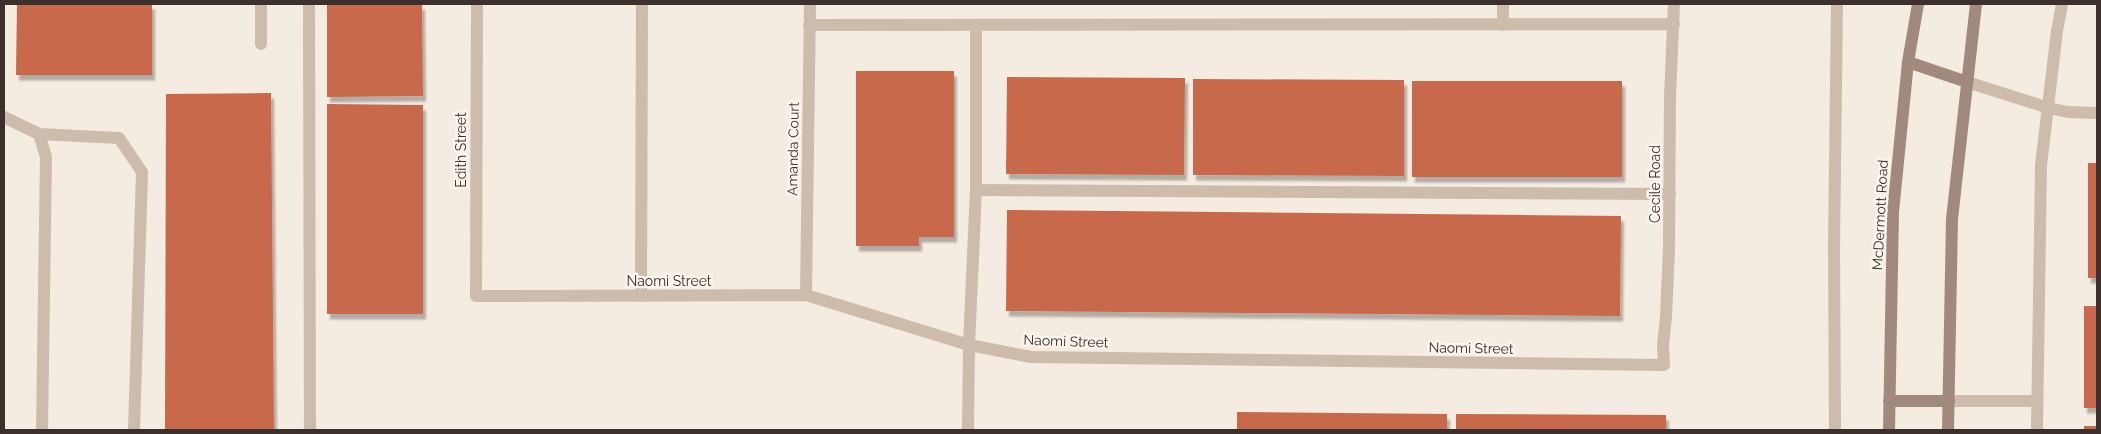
<svg xmlns="http://www.w3.org/2000/svg" width="2101" height="434" font-family="Raleway,sans-serif">
<style>
.building{fill:#c8694b;filter:url(#shadow)}
.lines{fill:none;stroke-linecap:round;stroke-linejoin:round}
.lane{stroke:#cdbbac;stroke-width:12}
.street{stroke:#cdbbac;stroke-width:12}
.secondary{stroke:#a18a7d;stroke-width:12}
.labels{text-anchor:middle;dominant-baseline:central;stroke-width:5;stroke-linejoin:round;paint-order:stroke}
.street-label{font-size:14px;fill:#3b302b;stroke:#fbf5ee}
</style>
<defs>
<filter id="shadow"><feDropShadow dx="3" dy="5.5" stdDeviation="1" flood-color="#0004"/></filter>
</defs>
<rect width="100%" height="100%" fill="#f4ebe1"/>
<path class="building" d="M17 4H152V75H16Z
M327 4H422L423 96 327 97Z
M856 71H954V237H919V246H856Z
M1007 77 1185 78 1184 175 1006 174Z
M1193 79 1404 80V176L1193 175Z
M1412 81H1622V177H1412Z
M271 93 274 430H165L166 94Z
M327 104 423 105V314H327Z
M2088 163H2097V278H2088Z
M1007 210 1621 216 1620 316 1006 311Z
M2084 306H2097V408H2084Z
M1237 412 1447 414V430H1237Z
M1456 414 1666 415V430H1456Z
M2084 426H2097V430H2084Z"/>
<g class="lines">
<path class="lane" d="M309 4 310 430
M1503 4V25
M261 44V4
M1967 82 2049 108 2068 112 2097 113
M4 117 39 134 46 157 42 430
M39 134 119 138 142 172 134 430
M976 190 1670 194
M641 296 642 4
M1949 401H2037
M1835 430 1834 247 1837 4
M2037 430 2041 165 2057 31 2062 4"/>
<path class="street" d="M477 4 476 296 806 295 969 345 1031 357 1664 365 1663 345 1666 317 1669 248 1670 96 1674 4
M809 25 1674 24
M806 295 810 4
M968 430 969 345 976 190V25"/>
<path class="secondary" d="M1908 62 1967 82
M1889 401H1949
M1889 430 1893 212 1908 62 1918 4
M1948 430 1952 219 1976 4"/>
</g>
<g class="labels">
<g class="street-label">
<text transform="translate(793 149) rotate(-89)">Amanda Court</text>
<text transform="translate(461 150) rotate(-90)">Edith Street</text>
<text transform="translate(1655 184) rotate(-90)">Cecile Road</text>
<text transform="translate(1880 215) rotate(-87)">McDermott Road</text>
<text x="669" y="281">Naomi Street</text>
<text transform="translate(1066 341) rotate(2)">Naomi Street</text>
<text transform="translate(1471 348) rotate(1)">Naomi Street</text>
</g>
</g>
<rect width="2101" height="434" fill="none" stroke="#3b302b" stroke-width="10"/>
</svg>
